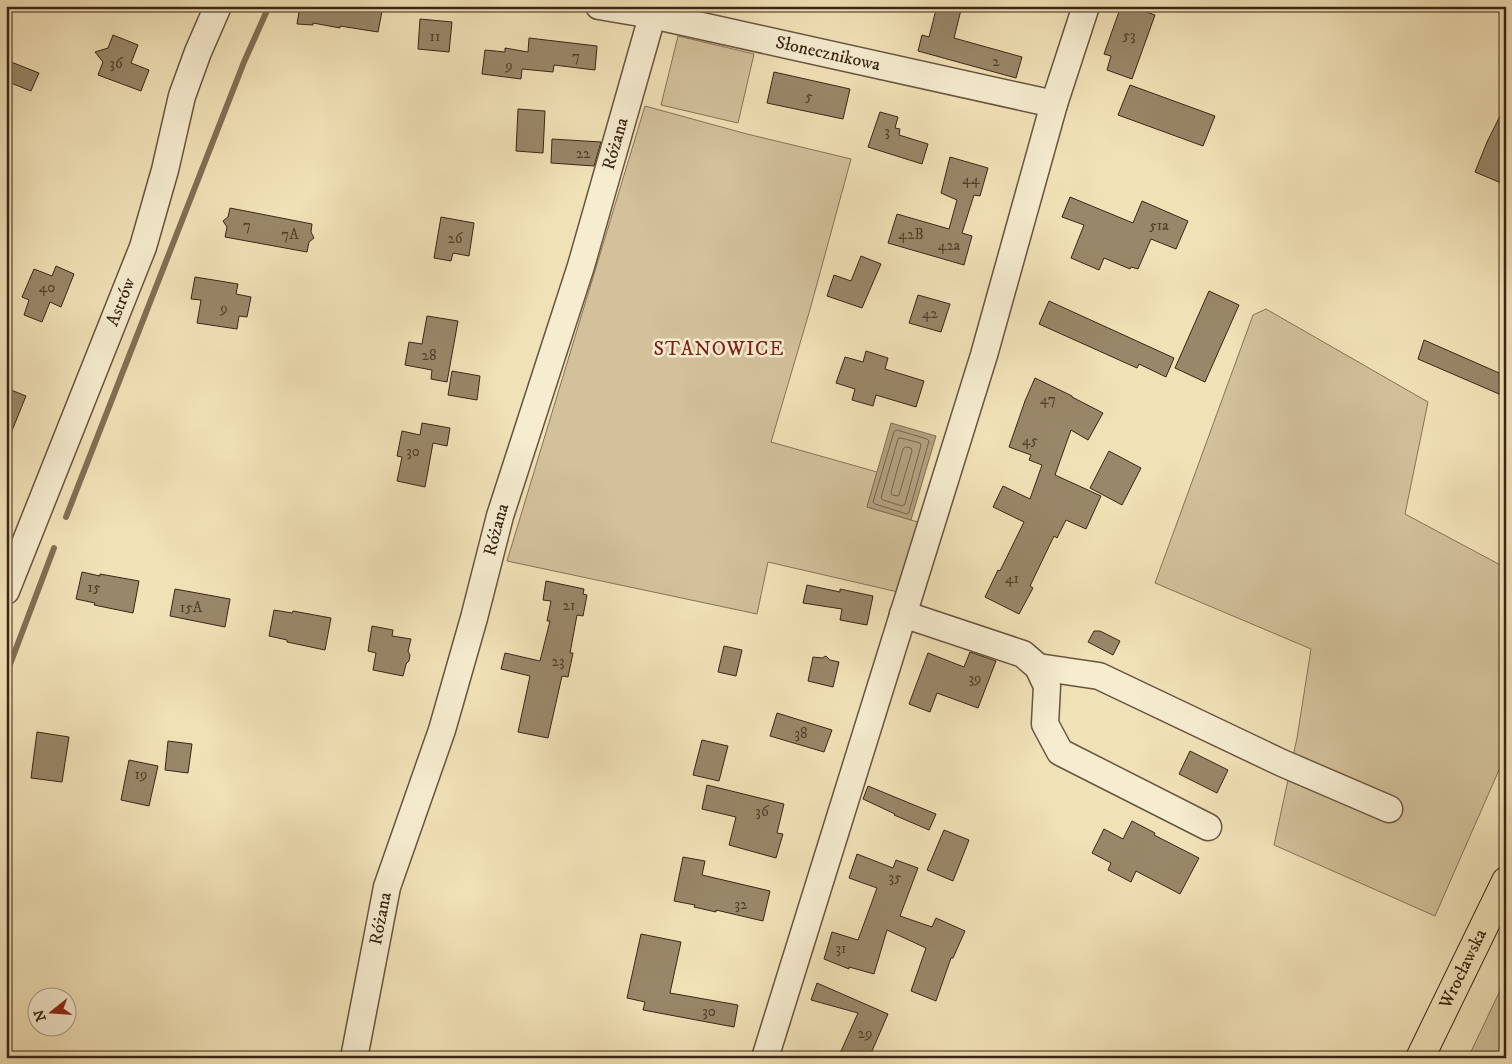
<svg xmlns="http://www.w3.org/2000/svg" width="1512" height="1064" font-family="'IM FELL DW Pica',serif">
<style>
.green{fill:#d2c19b;stroke:#867358}
.water{fill:#b3a180;stroke:#836f55}
.lines{fill:none;stroke-linecap:round;stroke-linejoin:round}
.shore{stroke:#76634a;stroke-width:1}
.stream{stroke:#836f55;stroke-width:6}
.building{fill:#998769;stroke:#3a2515}
.minor-casing{stroke:#68543e;stroke-width:29}
.major-casing{stroke:#3a2515;stroke-width:30}
.minor{stroke:#f6ecd0;stroke-width:26}
.major{stroke:#f1e1b7;stroke-width:28}
.labels{text-anchor:middle;dominant-baseline:central;stroke-width:5;stroke-linejoin:round;paint-order:stroke}
.number-label{font-size:15px;fill:#523e2a}
.street-label{font-size:18px;fill:#3a2515;stroke:#f6ecd0}
.quarter-label{font-size:20px;letter-spacing:1px;fill:#7a1f14;stroke:#f6ecd0}
</style>
<rect width="100%" height="100%" fill="#f1e1b7"/>
<filter id="stains"><feTurbulence type="fractalNoise" baseFrequency=".004" numOctaves="4"/><feColorMatrix values="0 0 0 0 .2 0 0 0 0 .09 0 0 0 0 .02 0 0 0 .5 -.17"/></filter>
<radialGradient id="worn" r=".72"><stop offset=".6" stop-color="#630" stop-opacity="0"/><stop offset="1" stop-color="#630" stop-opacity=".3"/></radialGradient>
<path class="green" d="M678 36 754 54 738 123 661 105Z
M645 106 747 134 851 159 811 306 771 442 877 472 867 507 921 523 898 592 768 562 757 614 507 561Z
M1266 309 1428 402 1405 514 1506 568V754L1435 916 1274 845 1297 738 1311 649 1155 583 1253 315Z
M1506 978V1058H1468Z"/>
<path class="water" d="M891 423 936 436 911 520 867 507Z"/>
<g class="lines">
<path class="shore" d="M897 430 927 439 929 441 909 512 907 514 875 504 873 502 894 432Z
M901 438 920 443 921 445 905 504 902 506 883 500 881 498 898 439Z
M906 447 911 448 912 451 899 495 897 496 892 495 891 492 903 449Z"/>
<path class="stream" d="M66 517 244 62 269 6
M6 675 54 548"/>
</g>
<path class="building" d="M300 6H383L378 32 340 26V28L313 23V25L297 24Z
M937 6H962L954 38 1022 57 1016 78 918 51 922 35 929 37Z
M1121 6H1129L1155 15 1132 79 1107 70 1111 56 1104 54Z
M420 19 452 22 449 52 418 49Z
M113 35 138 45 131 63 149 70 141 91 98 75 103 62 95 52 108 48Z
M529 38 597 46 595 70 554 65 553 72 522 69 521 79 482 74 485 50 505 52V48L528 52Z
M6 60 39 73 31 91 6 81Z
M774 72 850 89 843 119 767 103Z
M1130 85 1215 116 1203 146 1118 115Z
M1506 104V185L1475 172 1487 142Z
M518 109 545 111 543 153 516 151Z
M880 112 898 117 895 128 900 129 899 135 928 144 922 164 868 147Z
M552 139 601 142 594 166 551 163Z
M950 157 988 168 980 196 974 195 962 233 972 236 964 265 888 243 897 214 949 229 957 200 941 193Z
M1070 197 1133 223 1142 201 1188 221 1176 249 1151 239 1138 269 1131 267 1130 269 1104 258 1099 270 1071 258 1084 225 1062 217Z
M230 208 312 224 311 232 314 238 309 242 307 252 225 237 227 227 223 221 228 217Z
M441 217 474 223 469 256 453 253 451 261 434 258Z
M861 256 881 264 862 308 827 296 834 275 851 281Z
M56 266 74 274 61 307 50 302 42 322 24 315 29 300 22 297 34 269 52 276Z
M195 277 238 284 236 294 251 297 247 317 239 316 237 329 197 323 201 300 191 299Z
M1209 291 1239 305 1205 382 1175 368Z
M918 295 950 304 941 332 909 323Z
M1049 301 1174 358 1166 377 1139 364 1137 368 1039 324Z
M427 316 458 321 447 382 431 379 432 370 405 365 409 342 422 344Z
M1424 340 1506 376V397L1418 359Z
M866 351 888 358 885 369 924 381 916 407 876 395 873 406 852 400 855 389 836 383 845 357 863 362Z
M452 371 480 376 477 400 448 395Z
M1035 378 1072 396V397L1103 413 1088 440 1071 430 1055 475 1101 496 1086 529 1066 520 1057 538 1054 536 1030 586 1033 588 1019 614 985 597 998 570 1000 571 1024 522 993 507 1003 486 1030 499 1042 465 1029 460 1031 455 1009 447 1025 401Z
M6 388 26 396 7 443H6Z
M422 423 450 428 447 446 433 443 425 487 397 481 402 457 397 456 402 431 420 435Z
M1109 451 1141 468 1122 505 1090 488Z
M82 572 100 576V574L139 581 133 613 94 605 95 603 76 599Z
M546 581 584 589 583 594 587 595 583 616 577 615 570 653H573L568 677 562 676 548 738 518 732 530 676 501 669 505 653 540 661 550 621H547L551 601 543 600Z
M807 585 840 592V589L873 596 867 625 840 620 842 609 803 603Z
M175 589 230 599 225 627 170 616Z
M274 610 292 613 293 611 331 618 325 650 287 642V640L269 636Z
M372 626 393 630 392 636 411 639 408 651 410 655 409 661 406 664 403 676 373 670 376 653 368 651Z
M1094 631H1100L1120 641 1113 655 1088 642Z
M724 646 742 650 736 676 718 672Z
M970 652 996 661 978 708 937 693 930 712 909 704 928 653 964 667Z
M826 656 830 660 839 662 833 687 808 681 813 657 822 658Z
M777 713 832 730 824 752 770 736Z
M37 732 69 737 62 782 31 778Z
M702 740 728 746 719 781 693 775Z
M168 741 192 744 188 773 165 770Z
M1190 751 1228 770 1217 793 1179 774Z
M129 760 158 766 149 806 121 800Z
M707 785 784 804 777 833 783 834 776 858 729 845 736 817 702 809Z
M868 786 936 814 929 830 894 815 895 814 863 799Z
M1132 821 1155 833 1154 835 1199 858 1180 894 1136 871 1131 882 1108 870 1111 863 1092 853 1104 829 1123 839Z
M944 830 969 840 953 881 927 870Z
M857 854 893 868 896 860 918 868 900 916 932 927 936 918 965 931 953 958H951L936 1001 911 991 926 948 887 930 874 974 849 967V969L824 959 832 932 858 940 877 888 849 878Z
M683 857 705 861 702 875 770 891 763 921 716 910V912L694 907 695 905 674 901Z
M641 934 681 942 670 993 738 1005 734 1027 643 1010 645 1002 627 998Z
M817 983 888 1014 869 1058H838L858 1013 811 1000Z"/>
<g class="lines">
<g class="minor-casing">
<g id="minor">
<path id="s1" d="M599 6 652 15 1054 104"/>
<path id="s2" d="M6 591 143 247 165 170 182 96 198 52 218 6"/>
<path d="M903 614 1023 654 1038 667 1047 686 1045 724 1060 752 1208 827"/>
<path d="M1038 667 1099 676 1282 763 1389 809"/>
<path id="s3" d="M354 1058 387 887 442 730 474 618 500 516 581 266 655 6"/>
<path d="M765 1058 984 355 1054 104 1086 6"/>
</g>
</g>
<g class="major-casing">
<g id="major">
<path id="s4" d="M1420 1058 1506 881"/>
</g>
</g>
<use href="#minor" class="minor"/>
<use href="#major" class="major"/>
</g>
<g class="labels">
<g class="number-label">
<text x="1129" y="35">53</text>
<text x="435" y="36">11</text>
<text x="576" y="56">7</text>
<text x="996" y="61">2</text>
<text x="116" y="63">36</text>
<text x="509" y="65">9</text>
<text x="809" y="96">5</text>
<text x="887" y="131">3</text>
<text x="583" y="153">22</text>
<text x="971" y="179">44</text>
<text x="247" y="225">7</text>
<text x="1159" y="225">51a</text>
<text x="290" y="234">7A</text>
<text x="911" y="234">42B</text>
<text x="455" y="238">26</text>
<text x="949" y="245">42a</text>
<text x="47" y="287">40</text>
<text x="224" y="308">9</text>
<text x="930" y="313">42</text>
<text x="429" y="355">28</text>
<text x="1048" y="399">47</text>
<text x="1030" y="440">45</text>
<text x="413" y="451">30</text>
<text x="1012" y="578">41</text>
<text x="94" y="587">15</text>
<text x="569" y="605">21</text>
<text x="191" y="607">15A</text>
<text x="558" y="661">23</text>
<text x="975" y="678">39</text>
<text x="801" y="733">38</text>
<text x="141" y="774">19</text>
<text x="762" y="811">36</text>
<text x="895" y="877">35</text>
<text x="741" y="904">32</text>
<text x="841" y="948">31</text>
<text x="709" y="1011">30</text>
<text x="865" y="1033">29</text>
</g>
<g class="street-label">
<text stroke="none"><textPath href="#s1" startOffset="234">Słonecznikowa</textPath></text>
<text stroke="none"><textPath href="#s3" startOffset="952">Różana</textPath></text>
<text stroke="none"><textPath href="#s2" startOffset="311">Astrów</textPath></text>
<text stroke="none"><textPath href="#s3" startOffset="548">Różana</textPath></text>
<text stroke="none"><textPath href="#s3" startOffset="142">Różana</textPath></text>
<text stroke="none"><textPath href="#s4" startOffset="99">Wrocławska</textPath></text>
</g>
<g class="quarter-label">
<text x="719" y="349">STANOWICE</text>
</g>
</g>
<rect width="1512" height="1064" fill="none" stroke="#f1e1b7" stroke-width="25"/>
<rect x="8" y="8" width="1497" height="1049" fill="none" stroke="#3a2515" stroke-width="2.5"/>
<rect x="12" y="12" width="1487" height="1039" fill="none" stroke="#3a2515"/>
<g transform="translate(52 1012) rotate(253)"><circle r="24" fill="#f6ecd0" stroke="#ab9c85"/>
<path d="M0-4L9 19L0 12L-9 19Z" fill="#8f2418"/>
<text y="-8" font-size="14" font-weight="bold" text-anchor="middle" fill="#3a2515">N</text>
</g>
<rect width="100%" height="100%" filter="url(#stains)"/>
<rect width="100%" height="100%" fill="url(#worn)"/>
</svg>
